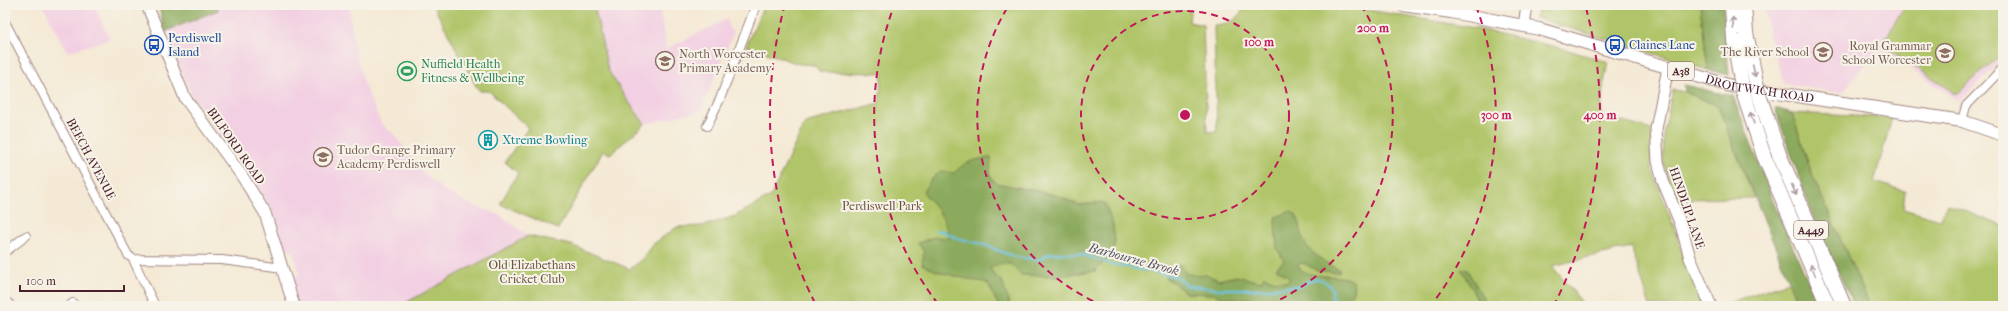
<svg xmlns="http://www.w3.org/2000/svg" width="2008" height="311" font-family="'IM FELL French Canon',serif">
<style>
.built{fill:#f2cfe2}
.green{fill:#b0c569;stroke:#7d724a}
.forest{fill:#8caa5d;stroke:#6b6444}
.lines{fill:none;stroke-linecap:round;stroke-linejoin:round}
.stream{stroke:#6ac5e8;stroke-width:2}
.street-casing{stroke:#9f8480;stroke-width:10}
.secondary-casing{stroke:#9f8480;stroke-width:13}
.primary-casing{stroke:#9f8480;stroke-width:14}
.highway-casing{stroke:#9f8480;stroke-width:16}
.street{stroke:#fff;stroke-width:8}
.secondary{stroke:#fff;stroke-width:11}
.primary{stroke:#fff;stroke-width:12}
.highway{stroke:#fff;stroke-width:14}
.highway-bridge-casing{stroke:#9f8480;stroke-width:16;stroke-linecap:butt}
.highway-bridge{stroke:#fff;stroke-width:14}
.oneway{stroke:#ae9aa0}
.ring{fill:none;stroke:#c2185b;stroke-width:2;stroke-dasharray:7 5}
.labels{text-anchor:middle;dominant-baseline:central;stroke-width:4;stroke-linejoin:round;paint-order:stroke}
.shield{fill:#f7f3e8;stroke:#7e5f64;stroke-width:1}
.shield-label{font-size:11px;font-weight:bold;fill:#4a1f2b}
.transit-label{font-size:12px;fill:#164399;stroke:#f7f3e8;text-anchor:start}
.education-label{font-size:12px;fill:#785e54;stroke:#f7f3e8;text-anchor:end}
.leisure-label{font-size:12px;fill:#27864d;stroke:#f7f3e8;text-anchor:start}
.street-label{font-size:12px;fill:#4a1f2b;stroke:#f7f3e8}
.culture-label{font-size:12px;fill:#0d838f;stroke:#f7f3e8;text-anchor:start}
.park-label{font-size:12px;fill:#69513e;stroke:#f7f3e8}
.water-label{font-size:13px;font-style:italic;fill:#545164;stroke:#f7f3e8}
.centre{fill:#c2185b;stroke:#f7f3e8;stroke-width:2}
.ring-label{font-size:12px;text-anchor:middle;font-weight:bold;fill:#c2185b;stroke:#f7f3e8;stroke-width:4;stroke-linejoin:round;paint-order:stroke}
</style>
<rect width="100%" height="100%" fill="#f7f3e8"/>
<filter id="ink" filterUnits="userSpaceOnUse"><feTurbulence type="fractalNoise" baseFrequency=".025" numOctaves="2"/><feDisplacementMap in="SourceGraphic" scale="8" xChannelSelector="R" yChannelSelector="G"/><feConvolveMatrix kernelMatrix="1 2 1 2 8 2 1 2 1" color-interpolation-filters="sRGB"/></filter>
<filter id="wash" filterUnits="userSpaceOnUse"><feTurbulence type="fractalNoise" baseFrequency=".012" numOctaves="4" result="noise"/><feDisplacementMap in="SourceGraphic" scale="16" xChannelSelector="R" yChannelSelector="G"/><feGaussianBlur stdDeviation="0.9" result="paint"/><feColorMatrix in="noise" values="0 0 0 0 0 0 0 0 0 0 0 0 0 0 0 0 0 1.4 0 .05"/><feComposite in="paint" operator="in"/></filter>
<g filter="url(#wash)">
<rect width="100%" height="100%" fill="#f4e9d4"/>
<path class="built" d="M43 5H94L110 39 67 52Z
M217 5H350V17L355 51 365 87 382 125 394 134 424 174 447 192 471 204 501 216 528 236 400 306H298L293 280 299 273 293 252 284 245 275 217 267 202 192 95 164 32 218 10Z
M595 5H659L666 49 727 19 729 29 734 32 702 107 699 111 645 124 625 97 608 70Z
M1764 5H2003V60L1959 101 1876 46 1870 58 1842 93 1784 84 1770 39Z"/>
<path class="green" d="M433 5H594L608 70 625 97 645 124 610 154 603 151 558 229 500 204 518 173 505 162 528 128 489 91H480L476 86Z
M764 5H1191L1189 22 1203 25 1207 132 1217 131 1214 26C1230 25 1238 20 1245 5H1328L1368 10 1469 27 1557 47 1608 62 1602 94 1601 116 1652 130 1651 167 1702 302 1701 306H1650L1631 247 1552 266 1585 306H400L528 236 571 245 630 269 642 259 652 245 677 227 703 226 735 216 771 196 805 123 879 103 882 73 820 72 814 65 799 64 746 46Z
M1539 5H1700L1708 70 1536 18Z
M1905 5H2003V53L1957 94 1882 45Z
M1673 90 1685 92 1718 106 1754 198 1676 199 1663 161 1664 132Z
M1792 113 1892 118 1874 182 1905 191 1903 209 1940 220 1947 204 2003 226V306H1870L1812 175Z
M1788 282 1799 306H1719Z"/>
<path class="forest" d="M159 5H217L218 10 164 32Z
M1700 5H1723L1729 75 1708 70Z
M1684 85 1733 96 1776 209 1819 306H1799L1718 106 1685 92Z
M1775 108 1792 113 1812 175 1870 306H1854L1815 222Z
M991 158 990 176 996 183 1056 195 1079 205 1102 202 1105 204 1113 225 1115 241 1113 253 1095 271 1057 276 1021 275 1011 264H1001L990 268 994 275 1003 282C1004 291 1009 298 1009 306H999C995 301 991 287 988 284 983 280 977 282 972 280 956 276 936 273 922 264L924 252 918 243 934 237 948 238C947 219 935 206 923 192L930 181 940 171 954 173C966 161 975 159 991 158Z
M1291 211C1303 220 1299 229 1304 241 1308 252 1330 266 1340 270L1339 273C1332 271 1327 272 1320 271 1313 270 1307 263 1300 263L1298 266C1308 281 1337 272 1353 281 1354 289 1354 295 1346 299L1344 306H1269L1254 299 1222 298 1214 294 1186 293 1170 280 1166 279 1168 271 1174 266 1181 265 1186 274 1206 275 1219 280 1236 276 1261 282 1264 276 1272 280 1287 282 1290 278 1276 268 1284 261 1277 248 1275 221 1276 217Z
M1463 268 1467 270 1488 306H1481L1461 269Z"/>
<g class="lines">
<path class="stream" d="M936 231H943L956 238 982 244 1015 257 1039 260 1050 253 1081 254 1111 264 1178 277 1188 286 1223 289H1266L1293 286 1300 287C1313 276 1323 276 1333 290L1331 295 1338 306"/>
</g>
</g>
<g filter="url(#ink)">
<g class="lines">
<g class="street-casing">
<path id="street" d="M5 22 128 255 133 259 155 306
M1962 121 1966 106 2003 68
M707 126 720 99 756 5
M5 252 26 236
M133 259 222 260 283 268
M5 300 11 306
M69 306 73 303"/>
</g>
<g class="secondary-casing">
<path id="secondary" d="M147 5 185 98 242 176 265 213 294 306
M1524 26 1527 5
M1668 68 1656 129 1658 161 1663 181 1681 225 1690 258 1711 306"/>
</g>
<g class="primary-casing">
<g id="primary">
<path id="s1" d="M1403 5 1451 12 1539 29 1731 86 1962 121 2003 135"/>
</g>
</g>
<g class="highway-casing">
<path id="highway" d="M1732 5 1734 40
M1744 5 1746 33
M1779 154 1844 306
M1764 156 1828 306"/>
</g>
<use href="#street" class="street"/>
<use href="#secondary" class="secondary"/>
<use href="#primary" class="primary"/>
<use href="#highway" class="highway"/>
<g class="highway-bridge-casing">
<path id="highway-bridge" d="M1746 33 1758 92 1779 154
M1734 40 1743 92 1764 156"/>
</g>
<use href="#highway-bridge" class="highway-bridge"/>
</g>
<defs><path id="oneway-shaft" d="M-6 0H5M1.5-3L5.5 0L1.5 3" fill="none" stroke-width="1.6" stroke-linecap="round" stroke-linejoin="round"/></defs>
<g class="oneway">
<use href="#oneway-shaft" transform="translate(1733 23) rotate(-93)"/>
<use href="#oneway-shaft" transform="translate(1754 71) rotate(78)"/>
<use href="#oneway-shaft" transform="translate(1752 118) rotate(-108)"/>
<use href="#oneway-shaft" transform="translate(1794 190) rotate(67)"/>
<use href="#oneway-shaft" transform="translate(1813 270) rotate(-113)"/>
</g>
</g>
<g class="ring">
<circle cx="1185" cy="115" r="104"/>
<path d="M1104 306A207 207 0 0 1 1009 5M1361 5A207 207 0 0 1 1266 306"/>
<path d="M938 304A311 311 0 0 1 894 6M1476 6A311 311 0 0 1 1432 304"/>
<path d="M815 303A415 415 0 0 1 784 8M1586 8A415 415 0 0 1 1555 303"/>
</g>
<defs>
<g id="bus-ring" transform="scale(1)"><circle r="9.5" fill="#f7f3e8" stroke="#1a4fb4" stroke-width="1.5"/><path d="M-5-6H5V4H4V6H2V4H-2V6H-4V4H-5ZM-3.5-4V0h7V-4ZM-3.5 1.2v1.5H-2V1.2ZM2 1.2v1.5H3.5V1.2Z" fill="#1a4fb4"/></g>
<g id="school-ring" transform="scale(1)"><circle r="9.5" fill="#f7f3e8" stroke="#8d6e63" stroke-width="1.5"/><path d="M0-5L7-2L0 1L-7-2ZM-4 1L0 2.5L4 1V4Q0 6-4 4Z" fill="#8d6e63"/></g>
<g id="stadium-ring" transform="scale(1)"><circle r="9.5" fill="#f7f3e8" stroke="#2e9e5b" stroke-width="1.5"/><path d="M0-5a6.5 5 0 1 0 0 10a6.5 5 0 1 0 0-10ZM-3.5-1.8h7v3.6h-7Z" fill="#2e9e5b"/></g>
<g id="building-ring" transform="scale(1)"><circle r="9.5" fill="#f7f3e8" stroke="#0f9aa8" stroke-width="1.5"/><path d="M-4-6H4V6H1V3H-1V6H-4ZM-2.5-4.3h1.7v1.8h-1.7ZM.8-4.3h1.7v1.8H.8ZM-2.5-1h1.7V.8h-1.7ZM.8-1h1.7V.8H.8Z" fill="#0f9aa8"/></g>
</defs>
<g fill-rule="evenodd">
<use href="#bus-ring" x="154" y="45"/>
<use href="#bus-ring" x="1615" y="45"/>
<use href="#school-ring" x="1823" y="52"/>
<use href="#school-ring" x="1945" y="53"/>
<use href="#school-ring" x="665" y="61"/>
<use href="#stadium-ring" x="407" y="71"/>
<use href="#building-ring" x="488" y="140"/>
<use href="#school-ring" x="323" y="157"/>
</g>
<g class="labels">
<g class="shield">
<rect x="1668" y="62" width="26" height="18" rx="3"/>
<rect x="1794" y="221" width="34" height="18" rx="3"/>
</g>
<g class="shield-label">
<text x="1681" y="71">A38</text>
<text x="1811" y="230">A449</text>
</g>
<g class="transit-label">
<text x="168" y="38">Perdiswell<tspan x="168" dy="14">Island</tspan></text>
<text x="1629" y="45">Claines Lane</text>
</g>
<g class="education-label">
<text x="1931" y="46">Royal Grammar<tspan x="1931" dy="14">School Worcester</tspan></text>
<text x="1809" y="52">The River School</text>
<text x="679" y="54" text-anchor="start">North Worcester<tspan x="679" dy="14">Primary Academy</tspan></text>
<text x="337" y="150" text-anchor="start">Tudor Grange Primary<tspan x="337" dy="14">Academy Perdiswell</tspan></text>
</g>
<g class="leisure-label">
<text x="421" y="64">Nuffield Health<tspan x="421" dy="14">Fitness &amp; Wellbeing</tspan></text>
</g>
<g class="street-label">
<text stroke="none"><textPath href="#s1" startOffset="367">DROITWICH ROAD</textPath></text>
<text transform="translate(236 146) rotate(55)">BILFORD ROAD</text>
<text transform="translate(91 159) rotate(62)">BEECH AVENUE</text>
<text transform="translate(1687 208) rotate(71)">HINDLIP LANE</text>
</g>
<g class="culture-label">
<text x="502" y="140">Xtreme Bowling</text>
</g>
<g class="park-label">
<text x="882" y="206">Perdiswell Park</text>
<text x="532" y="265">Old Elizabethans<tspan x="532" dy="14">Cricket Club</tspan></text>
</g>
<g class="water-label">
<text transform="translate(1134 259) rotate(15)">Barbourne Brook</text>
</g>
</g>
<circle cx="1185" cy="115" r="6" class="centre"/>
<g class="ring-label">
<text x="1373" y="32">200 m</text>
<text x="1259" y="46">100 m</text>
<text x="1496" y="119">300 m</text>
<text x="1600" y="119">400 m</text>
</g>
<rect width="2008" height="311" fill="none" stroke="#f7f3e8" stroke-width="20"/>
<path d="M20 285v6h104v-6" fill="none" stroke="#4a1f2b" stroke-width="2"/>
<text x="26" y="285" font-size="12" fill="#4a1f2b" stroke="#f7f3e8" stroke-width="3" paint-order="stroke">100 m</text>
</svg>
